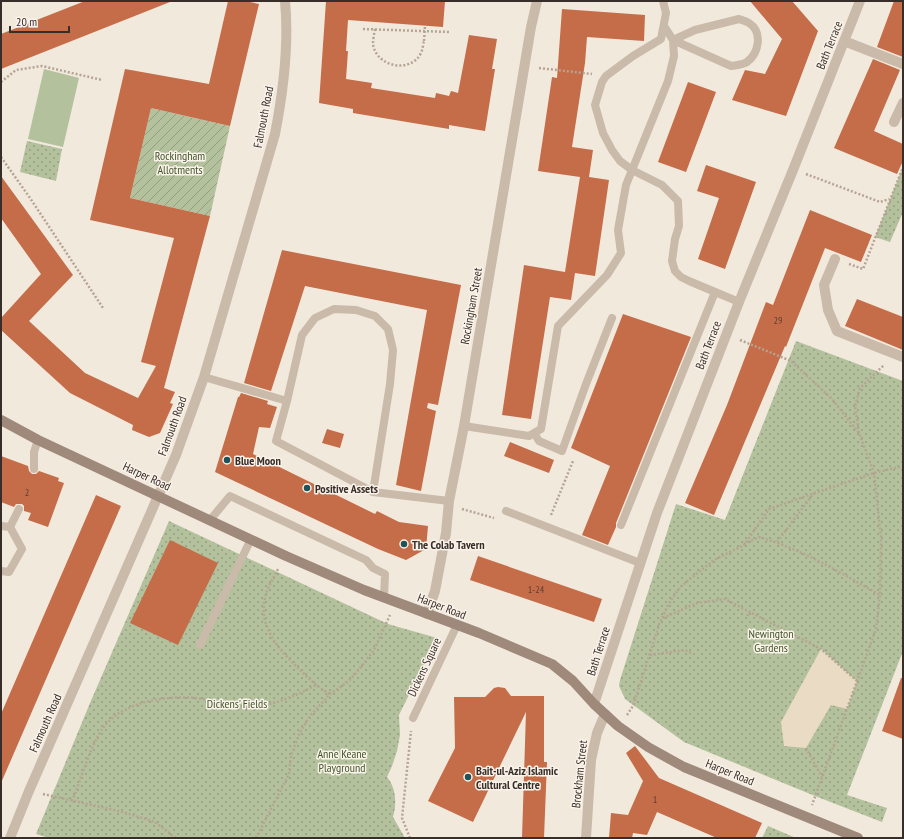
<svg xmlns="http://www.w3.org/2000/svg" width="904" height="839" font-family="'PT Sans Narrow',sans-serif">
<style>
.grass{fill:#b4c19d}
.park{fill:url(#park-dots)}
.garden{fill:url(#garden-furrows)}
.plaza{fill:#eadbc4}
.building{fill:#c56c49}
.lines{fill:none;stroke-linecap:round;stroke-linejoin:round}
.path{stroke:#b6a493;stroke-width:2.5;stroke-dasharray:2 2;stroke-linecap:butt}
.lane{stroke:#cabaa9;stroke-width:8}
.street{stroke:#cabaa9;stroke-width:10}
.secondary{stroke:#9e897a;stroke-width:10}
.path-bridge{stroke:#b6a493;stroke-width:2.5;stroke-dasharray:2 2;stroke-linecap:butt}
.poi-dot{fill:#1e5359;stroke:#faf3ea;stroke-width:1.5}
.labels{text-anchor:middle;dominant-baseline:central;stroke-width:3;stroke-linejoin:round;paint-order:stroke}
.number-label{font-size:10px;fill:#5b3e31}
.street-label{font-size:12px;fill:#382e29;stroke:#faf3ea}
.park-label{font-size:12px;fill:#45562d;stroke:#faf3ea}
.poi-label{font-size:12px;font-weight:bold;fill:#382e29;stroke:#faf3ea;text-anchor:start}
</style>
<defs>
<pattern id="park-dots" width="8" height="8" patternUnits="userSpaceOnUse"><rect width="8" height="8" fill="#b4c19d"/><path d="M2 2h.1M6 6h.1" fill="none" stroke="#939d80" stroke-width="1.8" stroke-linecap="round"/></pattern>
<pattern id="garden-furrows" width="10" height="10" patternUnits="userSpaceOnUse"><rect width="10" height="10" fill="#b4c19d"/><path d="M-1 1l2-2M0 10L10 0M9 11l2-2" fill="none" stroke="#939d80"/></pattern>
</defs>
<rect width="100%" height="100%" fill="#f2e9dd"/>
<path class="grass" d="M44 69 79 78 63 147 28 139Z"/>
<path class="park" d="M27 141 62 149 56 181 20 172Z
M903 167V212L890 242 875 237Z
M796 341 903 381V651L847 795 887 808 882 822 815 796 684 742 625 699 619 686 620 680 676 504 725 520Z
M169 521 388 624 437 638 399 715 400 735 397 751 392 766 387 777C396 788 397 803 393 817L405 838H49L36 834 90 703Z
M768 826 796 838H762Z"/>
<path class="garden" d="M151 108 230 126 210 216 130 198Z"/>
<path class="plaza" d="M821 649 857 681 847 709 831 705 806 748 784 746 781 722Z"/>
<path class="building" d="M85 1H170V2L1 69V34Z
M228 1H245L259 4 230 126 151 108 130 198 210 216 164 388 175 392 170 403 173 404 160 433 149 437 132 430 133 425 70 393 1 330V318L41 274 1 218V176L73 275 29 321 85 373 138 398 156 366 141 362 174 238 90 220 125 69 209 84Z
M326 1H445L443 27 348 20 346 51H348L346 79 372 83 371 88 435 98 436 93 449 96 451 91 458 93 469 35 497 39 492 69H495L485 131 449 125V129L353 113V109L319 103Z
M750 1H792L818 31 786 116 732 100 745 70 765 74 782 39Z
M894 1H903V57L877 47Z
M562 9 645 15 644 41 587 37 585 63 572 147 593 150 589 177 609 180 595 276 575 273 571 300 550 297 531 419 502 415 524 265 565 272 580 177 538 171 552 77 557 78Z
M873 59 900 70 874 131 903 144V161L897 174 834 148Z
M688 82 716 92 686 172 658 162Z
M706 165 756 182 725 269 698 259 719 198 697 191Z
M810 210 872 235 861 262 825 248 786 347 785 346 714 515 685 503 727 405 766 302 773 305Z
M282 250 461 285 438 405 428 403 427 408 436 411 421 491 396 485 427 310 305 286 271 391 244 383Z
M857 299 903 317V350L845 326Z
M623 314 691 337 616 523V527L608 545 582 535 610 466 571 448Z
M241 393 268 401 267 404 277 407 270 428 259 427 253 454 375 514 377 511 399 522 428 526 426 549 406 560 378 549 215 472 238 397H239Z
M327 429 344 434 340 448 322 443Z
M510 442 554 460 549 473 504 456Z
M1 456 28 466 29 471 32 474H36L39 471 59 478 58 481 64 483 48 527 28 520 31 513 24 511V506L22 504H16L14 507 1 502Z
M96 495 121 506 1 783V714Z
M170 540 218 563 178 645 130 623Z
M478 556 602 599 594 622 470 580Z
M901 678H903V739L882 731Z
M498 687 505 688 511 696H544V762H547L544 838H522L526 712 473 822 428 801 455 748 454 697H485L494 688Z
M635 746 659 778 762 823 755 838H717L657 812 647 835 633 833 632 838H609L611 813 628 815 643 781 626 753Z"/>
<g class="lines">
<path class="path" d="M363 29 449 32
M375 29C374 34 373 40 373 44 376 67 411 74 421 53 423 49 423 44 424 41
M539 68 592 74
M1 82 16 70 42 66 102 80
M1 157 30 198 103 308
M806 174 880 202 889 199
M849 264 863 269 903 167
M740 340 791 361 831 398 859 433 874 473 881 537 880 595 876 629 812 805
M859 433 855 406 860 388 884 365
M462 509 494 518
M551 515 573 461
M777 542 814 493
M744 544 759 537C802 549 841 573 880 595
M278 569C272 580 266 590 264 603 260 631 283 653 301 671 310 680 319 688 330 694
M747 616 750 612
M663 618 697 603 725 599 821 649 857 681
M792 640 795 635
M650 655 685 650 693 654
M627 715 633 706 660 622 668 605 680 587 714 560 744 545 769 509 815 493 874 473 903 466
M806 748 822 777
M43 794 123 812 155 822 176 838
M72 801C81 780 90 746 103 728 123 700 172 694 203 699 215 701 226 708 238 708 267 708 291 698 316 685
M256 838 289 774 291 755 300 732 310 716 330 694 349 681 360 668 374 650 390 615
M410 838 402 818 411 731"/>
<path class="lane" d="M663 1 666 13 661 39 633 56 606 76 602 82 595 105 603 133 612 150 620 161 632 170 662 185 678 201 679 226 675 239 672 261 675 271 681 277 689 281 739 302
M739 19C742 20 746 21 749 23 763 32 759 53 747 62 742 65 737 65 731 66L673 40 695 30Z
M204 377 287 401 276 441 373 492
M287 401 302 335 315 318 334 309 356 310 375 316 388 329 393 350 390 384 373 492 449 501
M464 426 529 436 541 429 558 326 607 275 621 253 618 230 626 185 668 81 674 56 673 40 664 26
M534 433 539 441 562 451 586 384 612 318
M34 469V452L38 440
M506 511 640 563
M210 520 230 496 366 560 373 568 385 574 384 598
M621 525 715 292
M1 526 10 527
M10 527 19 509
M1 571 9 572 22 549 10 527
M200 645 251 539
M413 718 457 625"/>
<path class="street" d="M844 41 903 64
M894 122 903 103
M835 259 824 285 828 310 837 331 903 357
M427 614 435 591 446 533 449 501 464 426 531 27 537 1
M594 704 657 513 739 302 793 170 860 1
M10 838 29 791 176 455 204 377 275 134C283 93 289 43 285 1
M586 838 591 760 597 733 605 714"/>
<path class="secondary" d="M1 420 38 440 286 556 364 590 479 633 552 664 573 681 594 704 618 726 648 747 684 767 858 838"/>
<path class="path-bridge" d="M424 41 425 26"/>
</g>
<g class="poi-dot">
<circle cx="227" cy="460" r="4"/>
<circle cx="307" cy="488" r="4"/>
<circle cx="404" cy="544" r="4"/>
<circle cx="468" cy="777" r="4"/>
</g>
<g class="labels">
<g class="number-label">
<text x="778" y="320">29</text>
<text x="27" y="492">2</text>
<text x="536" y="589">1-24</text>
<text x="655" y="799">1</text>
</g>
<g class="street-label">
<text transform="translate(829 45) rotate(-68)">Bath Terrace</text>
<text transform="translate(263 117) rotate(-79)">Falmouth Road</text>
<text transform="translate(471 306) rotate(-80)">Rockingham Street</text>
<text transform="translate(708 345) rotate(-69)">Bath Terrace</text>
<text transform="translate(172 426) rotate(-70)">Falmouth Road</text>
<text transform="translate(147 476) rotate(25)">Harper Road</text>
<text transform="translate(442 606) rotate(21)">Harper Road</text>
<text transform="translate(598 651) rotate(-72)">Bath Terrace</text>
<text transform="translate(424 667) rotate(-65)">Dickens Square</text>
<text transform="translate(45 723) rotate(-66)">Falmouth Road</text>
<text transform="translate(730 772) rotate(22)">Harper Road</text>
<text transform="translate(579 774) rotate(-84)">Brockham Street</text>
</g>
<g class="park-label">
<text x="180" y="155">Rockingham<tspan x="180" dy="14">Allotments</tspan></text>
<text x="771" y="633">Newington<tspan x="771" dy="14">Gardens</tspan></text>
<text x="237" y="703">Dickens' Fields</text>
<text x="342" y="753">Anne Keane<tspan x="342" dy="14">Playground</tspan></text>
</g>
<g class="poi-label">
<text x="235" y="460">Blue Moon</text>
<text x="315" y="488">Positive Assets</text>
<text x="412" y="544">The Colab Tavern</text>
<text x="476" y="770">Bait-ul-Aziz Islamic<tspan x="476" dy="14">Cultural Centre</tspan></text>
</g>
</g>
<rect width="904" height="839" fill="none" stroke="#382e29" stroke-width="4"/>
<path d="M10 26v6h59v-6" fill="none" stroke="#382e29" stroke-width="2"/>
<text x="16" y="26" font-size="12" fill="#382e29" stroke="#faf3ea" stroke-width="3" paint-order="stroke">20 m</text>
</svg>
